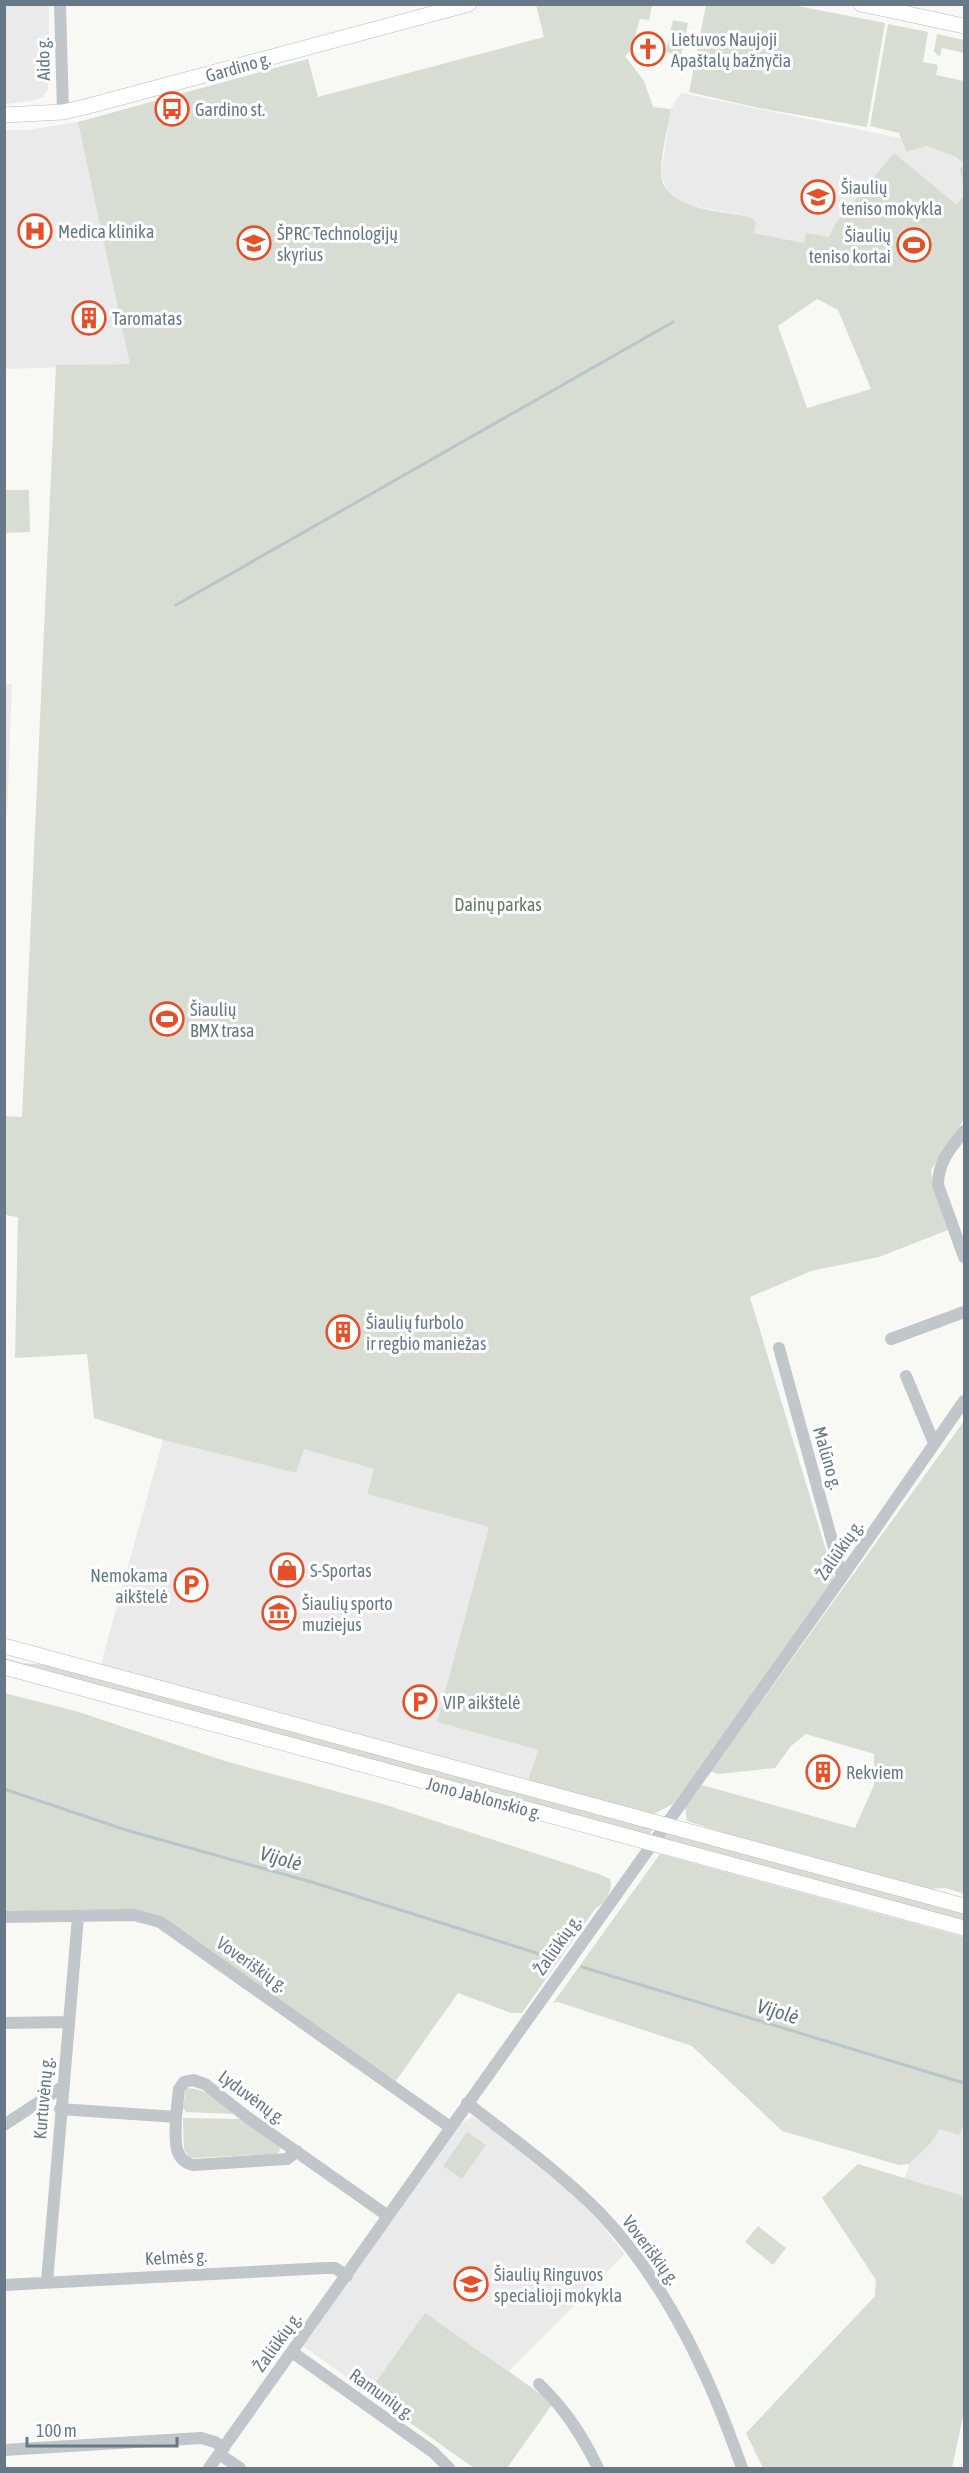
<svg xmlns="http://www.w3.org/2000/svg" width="969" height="2473" font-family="'Asap Condensed',sans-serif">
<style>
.built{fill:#e9eae9}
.green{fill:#d8ddd4;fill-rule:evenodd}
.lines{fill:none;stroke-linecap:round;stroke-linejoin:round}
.stream{stroke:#b8c5c9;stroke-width:3}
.major-casing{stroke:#b5babe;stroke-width:16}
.minor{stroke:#c1c6ca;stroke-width:12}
.major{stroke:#fff;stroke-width:15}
.labels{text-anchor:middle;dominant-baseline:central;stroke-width:6;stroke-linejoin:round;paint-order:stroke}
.poi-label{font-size:18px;fill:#677987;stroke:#fff;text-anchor:start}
.street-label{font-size:18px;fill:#677987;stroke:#fff}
.park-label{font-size:18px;fill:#667962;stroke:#fff}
.water-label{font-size:20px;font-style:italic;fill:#5e747b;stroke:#fff}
</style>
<rect width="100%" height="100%" fill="#f8f8f5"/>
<path class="built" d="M5 4 49 5 48 89 43 97 32 101 5 104Z
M308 59 318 97 354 89 130 365 5 369V130H28L78 122Z
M681 93 900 138 906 152 927 146 956 157 964 164 960 170 964 195 957 206 837 223 829 237 806 233 804 243 754 233 750 217 684 204 671 195 666 188 661 175 671 109Z
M5 684H12L7 815H4Z
M163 1440 296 1473 304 1448 374 1469 367 1493 489 1527 437 1722 538 1750 528 1781 100 1667Z
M472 2117 480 2121 561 2184 596 2218 625 2254 509 2371 553 2403 507 2468H474L303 2346 462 2123Z
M964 2124V2196L905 2178 909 2164 930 2144 940 2129Z"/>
<path class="green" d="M536 5H652L649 20 640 19 631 50 625 56 644 81 653 107 671 109C668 129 661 152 661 173 662 210 723 211 750 217L756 222 754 233 804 243 806 233 829 237 836 223 894 153 957 205 964 195 960 169 964 164 956 157 927 146 906 152 899 133 870 126 888 24 928 32 923 62 938 65 936 75 964 81V1119L931 1170 933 1187 948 1230 879 1257 811 1271 750 1297 835 1580 673 1804 654 1814 528 1781 538 1750 437 1722 489 1527 367 1494 374 1469 304 1449 296 1473 163 1440 94 1418 87 1354 15 1358 18 1217 5 1215V1116L22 1117 56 365 130 364 78 122 308 59 318 97 544 37ZM817 299 838 310 871 389 807 408 778 326Z
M706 5H793L885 23 867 127 759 108 689 92Z
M673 20 688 23 680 60 677 59 678 55 666 52Z
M937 34 964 40V53L942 48 940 56 937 55 934 51Z
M5 490H29L30 532 5 533Z
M964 1421V1894L946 1888 927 1889 731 1835 687 1821 685 1806 702 1785 855 1828 874 1785V1754L806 1734 791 1746 775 1768 717 1774 711 1771Z
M4 1658 22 1663 50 1665 652 1829 650 1835 5 1661Z
M4 1693 79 1712 225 1761 383 1804 599 1874 610 1879C613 1892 605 1902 595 1909L522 2013H511L458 1993 393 2085 160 1922 134 1915 5 1917Z
M667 1833 964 1913V1922L667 1842 663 1838Z
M660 1854 964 1937V2124L959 2135 940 2129 930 2144 909 2164 899 2165 782 2131 692 2046 558 2002 553 2003Z
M186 2088C210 2090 216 2099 234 2114L186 2112 183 2108Z
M183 2118 240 2119 279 2145 280 2151 276 2154 190 2158 184 2150Z
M467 2132 486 2145 462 2179 443 2166Z
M858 2164 964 2196V2412L952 2468H763L746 2433 875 2296 876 2280 822 2198Z
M758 2226 786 2248 773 2265 745 2242Z
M425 2313 553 2403 507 2468H474L368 2393Z"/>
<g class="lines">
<path class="stream" d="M176 605 673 322
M4 1789 126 1830 315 1883 549 1957
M582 1967 964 2083"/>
<g class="major-casing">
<path id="major" d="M861 4 964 26
M4 115 63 112 85 107 469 4
M4 1646 964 1906
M4 1667 964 1928"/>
</g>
<path class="minor" d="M60 4 63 112
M964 1131C950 1149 938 1162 938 1185L964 1257
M891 1339 964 1312
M779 1348 842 1577
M906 1376 934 1443
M4 1917 134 1915 160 1922 450 2127
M4 2023 67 2022
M467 2103C513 2139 560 2172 601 2214 668 2285 710 2377 742 2468
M60 2109 176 2117 179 2089 184 2082 193 2080 205 2084 247 2117 388 2216
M176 2117C176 2135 171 2160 193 2165L287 2159 297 2151
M4 2125 62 2087
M47 2282 78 1917
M4 2285 326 2268H335L347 2276
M292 2352 433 2452 449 2468
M539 2384C565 2409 582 2435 598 2468
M4 2450 201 2438 215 2442 224 2448
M219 2454 240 2468
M209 2468 842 1577 964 1401"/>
<use href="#major" class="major"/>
</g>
<defs>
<g id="church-ring" transform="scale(1.725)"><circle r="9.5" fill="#fff" stroke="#e55028" stroke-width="1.5"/><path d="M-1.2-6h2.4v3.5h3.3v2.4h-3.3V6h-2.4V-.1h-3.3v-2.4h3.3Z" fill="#e55028"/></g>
<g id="bus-ring" transform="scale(1.725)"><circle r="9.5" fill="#fff" stroke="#e55028" stroke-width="1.5"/><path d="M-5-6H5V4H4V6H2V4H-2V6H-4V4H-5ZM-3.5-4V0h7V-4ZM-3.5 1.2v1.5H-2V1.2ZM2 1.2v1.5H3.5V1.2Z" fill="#e55028"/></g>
<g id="school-ring" transform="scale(1.725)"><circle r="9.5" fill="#fff" stroke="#e55028" stroke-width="1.5"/><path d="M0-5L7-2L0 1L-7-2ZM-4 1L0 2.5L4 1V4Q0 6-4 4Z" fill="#e55028"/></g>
<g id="hospital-ring" transform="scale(1.725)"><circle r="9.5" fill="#fff" stroke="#e55028" stroke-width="1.5"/><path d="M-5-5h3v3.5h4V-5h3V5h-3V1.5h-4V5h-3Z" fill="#e55028"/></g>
<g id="stadium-ring" transform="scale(1.725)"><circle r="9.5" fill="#fff" stroke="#e55028" stroke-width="1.5"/><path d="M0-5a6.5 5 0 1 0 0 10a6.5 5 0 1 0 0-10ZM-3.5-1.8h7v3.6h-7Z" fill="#e55028"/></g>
<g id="building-ring" transform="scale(1.725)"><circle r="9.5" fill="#fff" stroke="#e55028" stroke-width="1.5"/><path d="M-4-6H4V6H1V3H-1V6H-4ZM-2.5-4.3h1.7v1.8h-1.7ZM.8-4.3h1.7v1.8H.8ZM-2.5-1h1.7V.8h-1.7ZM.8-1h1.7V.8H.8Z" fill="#e55028"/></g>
<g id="shop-ring" transform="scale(1.725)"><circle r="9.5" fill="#fff" stroke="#e55028" stroke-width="1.5"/><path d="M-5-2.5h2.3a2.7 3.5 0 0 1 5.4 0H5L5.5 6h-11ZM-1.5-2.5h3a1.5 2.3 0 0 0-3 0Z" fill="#e55028"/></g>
<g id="parking-ring" transform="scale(1.725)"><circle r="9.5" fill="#fff" stroke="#e55028" stroke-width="1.5"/><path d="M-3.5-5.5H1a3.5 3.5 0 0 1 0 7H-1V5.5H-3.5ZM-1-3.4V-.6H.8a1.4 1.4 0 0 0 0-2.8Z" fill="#e55028"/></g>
<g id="museum-ring" transform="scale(1.725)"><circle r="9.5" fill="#fff" stroke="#e55028" stroke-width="1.5"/><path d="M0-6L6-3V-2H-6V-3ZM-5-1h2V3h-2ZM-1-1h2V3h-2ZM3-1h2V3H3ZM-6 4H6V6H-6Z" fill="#e55028"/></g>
</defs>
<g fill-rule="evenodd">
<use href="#church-ring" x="648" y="49"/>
<use href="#bus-ring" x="172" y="109"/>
<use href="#school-ring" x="818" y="197"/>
<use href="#hospital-ring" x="35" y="231"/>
<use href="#school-ring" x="254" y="243"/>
<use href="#stadium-ring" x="914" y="245"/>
<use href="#building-ring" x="89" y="318"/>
<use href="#stadium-ring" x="167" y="1019"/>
<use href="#building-ring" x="343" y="1332"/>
<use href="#shop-ring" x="287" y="1570"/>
<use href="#parking-ring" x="191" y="1585"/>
<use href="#museum-ring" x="279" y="1613"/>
<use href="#parking-ring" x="420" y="1702"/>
<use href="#building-ring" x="823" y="1772"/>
<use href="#school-ring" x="471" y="2284"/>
</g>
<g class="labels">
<g class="poi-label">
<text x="671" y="39">Lietuvos Naujoji<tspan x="671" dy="21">Apaštalų bažnyčia</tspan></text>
<text x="195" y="109">Gardino st.</text>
<text x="841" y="187">Šiaulių<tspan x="841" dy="21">teniso mokykla</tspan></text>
<text x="58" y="231">Medica klinika</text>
<text x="277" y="233">ŠPRC Technologijų<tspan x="277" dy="21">skyrius</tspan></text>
<text x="891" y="235" text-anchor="end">Šiaulių<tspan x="891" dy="21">teniso kortai</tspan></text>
<text x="112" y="318">Taromatas</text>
<text x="190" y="1009">Šiaulių<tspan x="190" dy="21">BMX trasa</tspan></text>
<text x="366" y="1322">Šiaulių furbolo<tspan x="366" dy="21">ir regbio maniežas</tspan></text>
<text x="310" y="1570">S-Sportas</text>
<text x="168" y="1575" text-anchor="end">Nemokama<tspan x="168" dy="21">aikštelė</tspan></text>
<text x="302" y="1603">Šiaulių sporto<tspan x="302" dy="21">muziejus</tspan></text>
<text x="443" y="1702">VIP aikštelė</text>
<text x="846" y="1772">Rekviem</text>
<text x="494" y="2274">Šiaulių Ringuvos<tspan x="494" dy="21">specialioji mokykla</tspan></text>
</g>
<g class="street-label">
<text transform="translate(43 59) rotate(-91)">Aido g.</text>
<text transform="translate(238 67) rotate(-16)">Gardino g.</text>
<text transform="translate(828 1458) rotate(74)">Malūno g.</text>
<text transform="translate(839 1550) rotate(-55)">Žaliūkių g.</text>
<text transform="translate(484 1798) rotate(15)">Jono Jablonskio g.</text>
<text transform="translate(557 1945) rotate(-55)">Žaliūkių g.</text>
<text transform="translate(252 1964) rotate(35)">Voveriškių g.</text>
<text transform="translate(252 2097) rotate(36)">Lyduvėnų g.</text>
<text transform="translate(43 2098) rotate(-85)">Kurtuvėnų g.</text>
<text transform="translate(651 2250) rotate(53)">Voveriškių g.</text>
<text transform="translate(176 2257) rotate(-3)">Kelmės g.</text>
<text transform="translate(277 2342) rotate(-54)">Žaliūkių g.</text>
<text transform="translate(382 2394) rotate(35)">Ramunių g.</text>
</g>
<g class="park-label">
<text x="498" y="904">Dainų parkas</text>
</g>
<g class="water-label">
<text transform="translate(281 1858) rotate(16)">Vijolė</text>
<text transform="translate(778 2011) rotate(17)">Vijolė</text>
</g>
</g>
<rect width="969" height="2473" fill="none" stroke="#677987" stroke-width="12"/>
<path d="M27 2437v9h150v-9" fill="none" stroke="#677987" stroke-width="3"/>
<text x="36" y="2437" font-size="18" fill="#677987" stroke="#ffffff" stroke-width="4.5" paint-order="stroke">100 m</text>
</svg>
